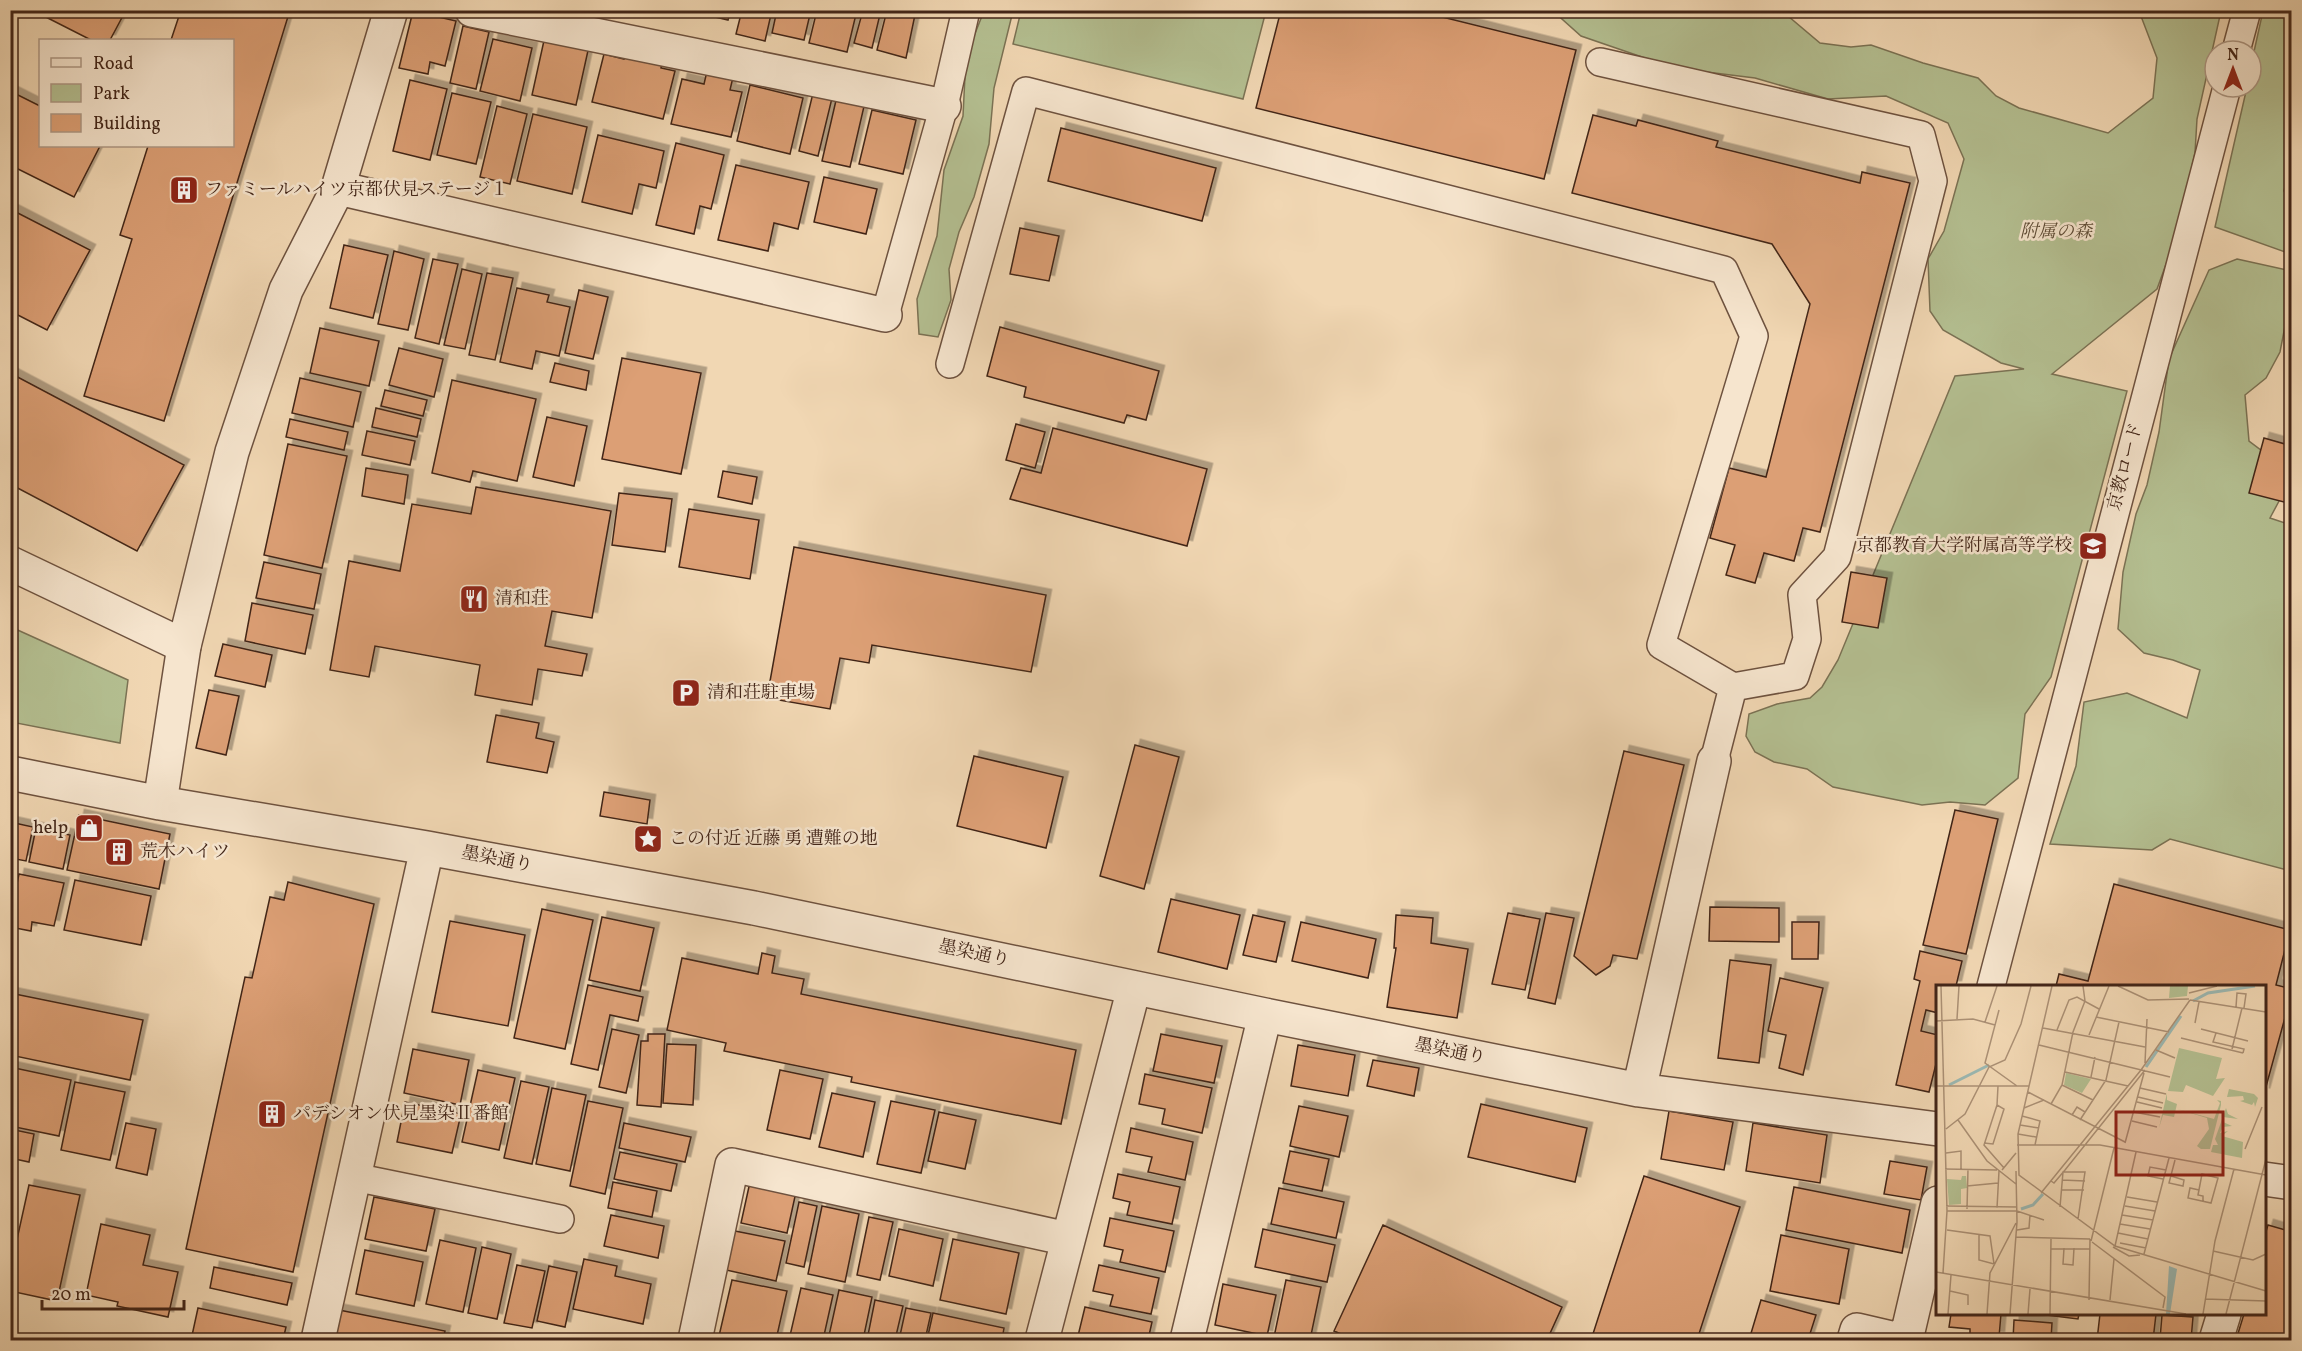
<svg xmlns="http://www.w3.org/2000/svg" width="2302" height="1351" font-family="Vollkorn,'Noto Serif JP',serif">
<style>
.green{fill:#b4bf91;stroke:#7b7254;stroke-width:1.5}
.building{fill:#dc9f74;stroke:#422518;stroke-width:1.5;filter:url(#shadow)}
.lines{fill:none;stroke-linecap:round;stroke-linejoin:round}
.service-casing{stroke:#6e523f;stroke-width:30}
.minor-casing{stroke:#6e523f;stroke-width:36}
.tertiary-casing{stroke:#6e523f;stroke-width:36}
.service{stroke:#f6e5ce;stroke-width:27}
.minor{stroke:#f6e5ce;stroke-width:33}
.tertiary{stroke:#f6e5ce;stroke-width:33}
.labels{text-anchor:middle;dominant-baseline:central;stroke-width:5;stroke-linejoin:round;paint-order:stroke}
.poi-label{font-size:18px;fill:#422518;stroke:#f6e5ce;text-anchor:start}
.park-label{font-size:18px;font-style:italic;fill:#5e4c36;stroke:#f6e5ce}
.street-label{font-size:18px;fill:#422518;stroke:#f6e5ce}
.inset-river{fill:none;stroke:#9bb8b2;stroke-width:3}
.inset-road{fill:none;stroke:#ab9075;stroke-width:1.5}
.view{fill:#8f2418;fill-opacity:0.15;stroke:#8f2418;stroke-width:3}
.inset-edge{fill:none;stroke:#422518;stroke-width:3}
</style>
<defs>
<filter id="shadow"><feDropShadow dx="5.5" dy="-5.5" stdDeviation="0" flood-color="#0004"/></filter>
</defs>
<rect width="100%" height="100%" fill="#f1d7b3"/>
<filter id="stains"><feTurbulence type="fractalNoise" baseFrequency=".00333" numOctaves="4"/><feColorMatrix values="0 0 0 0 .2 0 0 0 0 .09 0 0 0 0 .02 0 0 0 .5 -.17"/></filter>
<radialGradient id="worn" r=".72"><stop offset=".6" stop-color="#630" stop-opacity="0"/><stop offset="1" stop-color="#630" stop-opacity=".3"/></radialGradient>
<path class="green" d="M984 11H1013L994 88 989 144 974 197 959 232 949 269 951 300 938 337 919 334 917 299 937 236 944 170 963 116 966 56Z
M1021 11V10L1266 11 1243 99 1013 44Z
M1553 11H1782L1820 43 1851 47 1871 45 1923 63 1978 78 1996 96 2019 108 2108 133 2153 98 2157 58 2139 11H2221L2197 119 2195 153 2176 237 2157 289 2052 374 2127 391 2051 677 2025 714 2018 778 1985 805 1950 802 1922 805 1833 787 1807 769 1774 762 1755 752 1746 736 1749 714 1777 704 1810 698 1822 687 1838 660 1955 376 2024 369 2001 363 1943 330 1930 311 1928 259 1944 231 1964 159 1948 123 1886 96 1828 99 1755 78 1674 68 1581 36Z
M2263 11H2291L2292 158 2284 191 2291 204V254L2215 227 2247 87H2251V65Z
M2237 259 2291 271V314L2286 321 2280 352 2266 378 2245 395 2249 441 2282 466 2286 488 2270 518 2291 525V871L2170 839 2152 850 2050 844 2076 766 2084 702 2127 693 2187 718 2200 670 2173 660 2144 653 2118 629 2123 572 2136 514 2147 485 2159 432 2169 359 2209 270Z
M11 627 128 680 120 743 11 722Z"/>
<path class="building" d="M32 10H126L110 40H91Z
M181 10H290L164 421 84 396 132 239 120 235 148 146H232V40H171Z
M686 10H731L728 20Z
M742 10H772L765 41 736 34Z
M777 10H811L804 40 772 33Z
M817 10H857L847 52 809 43Z
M863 10H881L872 48 854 43Z
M887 10H916L906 58 877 50Z
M1281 10H1414L1576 50 1544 179 1256 108Z
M413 11 456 21 445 66 430 62 428 74 399 68Z
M463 26 489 32 476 89 450 83Z
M545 36 589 46 576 105 532 95Z
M493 39 532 48 520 101 480 91Z
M627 48 663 57 661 68 675 71 663 119 592 102 604 54 624 59Z
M708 67 734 73 730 90 742 92 731 137 671 124 682 79 704 84Z
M410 80 447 89 430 160 393 151Z
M750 85 803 98 790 154 737 141Z
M814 89 833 94 818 156 799 151Z
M10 91 40 106V146H100L74 197 10 165Z
M452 93 491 102 476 164 437 155Z
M837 96 865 102 850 167 822 161Z
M497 106 527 114 510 184 480 177Z
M872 110 916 120 903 174 859 164Z
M533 114 587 127 572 194 517 181Z
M1593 115 1636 126 1638 120 1718 141 1716 147 1860 183 1862 172 1910 183 1820 532 1803 528 1794 561 1764 553 1755 583 1726 575 1735 545 1710 538 1729 468 1766 477 1810 304 1772 244 1572 193Z
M1061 128 1216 168 1202 221 1048 181Z
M598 135 664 151 656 188 639 184 632 214 582 202Z
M676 143 724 155 711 209 700 206 694 234 656 225Z
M736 165 809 182 798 229 774 223 768 251 718 240Z
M824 177 877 189 866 234 814 222Z
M10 209 90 250 47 330 10 311Z
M1020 228 1059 236 1049 281 1010 274Z
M344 245 388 255 373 318 330 308Z
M394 251 424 259 408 330 378 324Z
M433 259 458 264 439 344 415 338Z
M462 269 482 274 465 349 444 345Z
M487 273 513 278 495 360 469 355Z
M517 288 549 295 547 302 570 307 559 356 536 351 532 369 500 362Z
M579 290 608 297 593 359 565 353Z
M1000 327 1159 371 1146 420 1127 415 1124 423 1024 397 1026 387 987 376Z
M320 328 379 341 369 386 310 373Z
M399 348 443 359 434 397 389 385Z
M622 358 701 373 681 474 602 459Z
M555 363 589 371 586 390 550 382Z
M10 373 184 465 137 551 10 484Z
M300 378 361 392 353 427 292 413Z
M452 380 536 399 517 481 473 471 470 482 432 473Z
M385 390 427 400 423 416 381 406Z
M376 408 421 419 417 437 372 427Z
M547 417 587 426 574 486 533 477Z
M290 419 348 432 344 450 286 437Z
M1016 424 1045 432 1035 468 1006 460Z
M1053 428 1207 469 1187 546 1010 499 1021 468 1041 473Z
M367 431 415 441 410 465 362 455Z
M2264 438 2292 446V504L2249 493Z
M288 444 347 456 322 568 264 555Z
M366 468 408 475 404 504 362 496Z
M723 471 757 477 752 504 718 497Z
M476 487 611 511 592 618 552 611 545 646 587 654 582 676 538 669 532 705 475 695 480 665 375 646 369 677 330 670 349 561 400 571 412 504 471 514Z
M619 493 672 499 665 552 612 545Z
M689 509 759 520 750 579 679 567Z
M794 547 1046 595 1031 672 872 645 869 663 840 658 830 709 767 698Z
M264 562 321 574 314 609 256 598Z
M1851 572 1887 578 1878 628 1842 622Z
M252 603 313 615 305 654 245 641Z
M223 644 272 655 265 687 215 676Z
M209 690 239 696 226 755 196 748Z
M496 715 539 723 536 738 554 742 547 773 487 762Z
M1135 745 1179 757 1144 889 1100 876Z
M1624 751 1684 765 1637 959 1613 955 1610 966 1596 975 1574 956Z
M974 756 1063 777 1046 848 957 826Z
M604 792 650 800 647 824 600 816Z
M1955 810 1998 819 1966 954 1923 945Z
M79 815 170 834 159 889 67 870Z
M10 822 33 827 26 861 10 858Z
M36 828 70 835 63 869 29 862Z
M19 874 64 883 54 926 32 922 31 931 10 927V916Z
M75 880 151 896 141 945 64 930Z
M288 882 374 904 293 1272 186 1249 245 977 252 978 270 897 284 900Z
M2114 884 2290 930 2276 985 2292 989V992L2264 1094V986H2056L2059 974 2088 981Z
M1171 899 1240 915 1227 969 1158 952Z
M1710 907 1779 908V942L1709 941Z
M542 909 593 920 565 1049 514 1038Z
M1508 913 1540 919 1525 990 1492 984Z
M1546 913 1574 918 1555 1004 1528 998Z
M1253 915 1285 922 1276 962 1243 955Z
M1396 915 1433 918 1431 943 1468 949 1457 1018 1387 1007 1396 948H1394Z
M602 917 654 928 640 991 589 980Z
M450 921 525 935 508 1026 432 1012Z
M1301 922 1376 939 1368 978 1292 961Z
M1792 922H1819L1818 959H1792Z
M1920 951 1962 961 1956 986H1938V1013L1926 1010 1921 1031 1938 1035V1056L1929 1092 1896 1085 1920 981 1914 979Z
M762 953 775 956 772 973 804 979 801 994 1076 1050 1061 1124 851 1082 852 1077 724 1051 726 1043 667 1030 682 958 758 974Z
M1730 960 1771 965 1759 1063 1718 1058Z
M1780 978 1823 988 1803 1075 1779 1068 1786 1035 1768 1031Z
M588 985 643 997 638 1021 610 1015 598 1070 571 1064Z
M10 993 143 1020 130 1080 10 1055Z
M612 1029 639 1035 626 1093 599 1087Z
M648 1034H665L661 1107 637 1105 641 1041H648Z
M1161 1034 1222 1046 1214 1083 1153 1071Z
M667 1044 696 1045 693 1105 663 1103Z
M1298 1045 1355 1055 1348 1096 1291 1086Z
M413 1049 469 1060 460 1105 404 1093Z
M1373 1060 1419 1068 1414 1096 1367 1086Z
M10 1067 71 1080 59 1136 10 1126Z
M478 1070 515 1078 499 1150 462 1142Z
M780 1070 823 1079 810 1139 767 1130Z
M1145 1074 1212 1088 1202 1133 1162 1124 1165 1109 1139 1104Z
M521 1081 549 1087 532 1164 504 1158Z
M75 1082 125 1092 110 1160 61 1150Z
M552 1088 586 1095 570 1171 536 1164Z
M832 1093 875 1102 863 1157 819 1147Z
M588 1101 623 1108 605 1194 570 1186Z
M891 1101 935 1110 921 1173 877 1164Z
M405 1102 461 1114 452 1153 397 1142Z
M1481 1104 1587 1128 1575 1182 1468 1157Z
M1299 1106 1348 1116 1339 1157 1290 1146Z
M1669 1111 1733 1122 1724 1170 1661 1159Z
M939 1112 976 1120 965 1169 928 1161Z
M126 1123 156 1129 147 1175 116 1168Z
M624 1123 691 1137 685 1162 619 1148Z
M1753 1123 1827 1135 1820 1183 1746 1171Z
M1131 1128 1193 1142 1185 1180 1148 1172 1152 1157 1126 1152Z
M10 1129 34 1134 29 1162 10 1158Z
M1290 1151 1329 1159 1322 1191 1283 1183Z
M620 1152 677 1164 671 1191 614 1179Z
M1890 1161 1927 1167 1921 1200 1884 1194Z
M1118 1174 1180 1187 1172 1224 1127 1215 1130 1202 1113 1198Z
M1644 1176 1740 1207 1697 1340H1591Z
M613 1182 657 1191 652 1217 608 1208Z
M750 1182 796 1192 787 1233 741 1223Z
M29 1185 80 1195 57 1301 10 1291V1271Z
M1794 1187 1910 1210 1902 1253 1786 1230Z
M1279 1188 1344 1202 1336 1238 1271 1224Z
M374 1197 435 1209 426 1251 365 1239Z
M799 1202 817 1206 804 1267 786 1263Z
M822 1206 859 1214 845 1282 808 1274Z
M611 1215 664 1226 658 1258 604 1246Z
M869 1217 893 1222 880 1280 857 1275Z
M1110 1218 1174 1231 1165 1272 1120 1262 1123 1250 1104 1246Z
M101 1224 150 1235 143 1265 178 1272 168 1317 117 1306 118 1302 86 1295Z
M1383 1225 1562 1307 1547 1340H1355L1334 1331Z
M2268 1225 2292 1232V1340H2236L2244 1314H2264V1238Z
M899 1229 943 1239 933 1286 889 1276Z
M1263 1229 1335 1245 1327 1282 1255 1267Z
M735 1231 785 1241 776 1281 726 1270Z
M1781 1235 1849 1249 1839 1304 1770 1291Z
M953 1239 1019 1253 1006 1314 940 1300Z
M440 1240 476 1248 463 1312 426 1304Z
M482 1247 511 1254 497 1319 468 1313Z
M365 1250 423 1262 414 1306 356 1294Z
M584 1259 617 1266 615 1276 651 1284 643 1324 573 1309Z
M517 1265 545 1271 532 1328 504 1323Z
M1099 1265 1159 1278 1151 1314 1110 1306 1113 1295 1093 1291Z
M549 1266 577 1272 565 1327 537 1321Z
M214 1267 292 1283 287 1305 210 1288Z
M732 1280 787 1291 776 1340H742L719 1336Z
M1286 1280 1321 1287 1310 1340H1289L1274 1337Z
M1223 1284 1276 1295 1267 1336 1215 1325Z
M801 1288 833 1295 823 1340H789Z
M839 1290 872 1297 863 1340H828Z
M875 1300 903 1306 895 1340H867Z
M1761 1300 1816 1315 1808 1340H1749Z
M1085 1307 1152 1322 1148 1340H1077Z
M198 1308 286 1327 283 1340H191Z
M906 1308 931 1313 925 1340H899Z
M339 1310 445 1331 443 1340H334Z
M933 1313 1004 1328 1002 1340H927Z
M1951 1314H2001L1999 1337 1970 1335V1329L1949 1327Z
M2038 1314H2079L2078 1319Z
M2100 1314H2156L2153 1340H2097Z
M2162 1315 2193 1317 2191 1340 2160 1339Z
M2014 1320 2052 1323 2051 1340H2013Z"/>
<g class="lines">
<g class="service-casing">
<path id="service" d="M2236 51 2247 10
M885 315 944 106 966 10
M950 364 1026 91 1724 270 1754 336 1661 645 1733 687 1795 676 1807 639 1802 595 1837 557 1933 181 1921 135 1600 62
M1714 761 1733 687
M1991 986 2227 87
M354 1177 560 1219"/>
</g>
<g class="minor-casing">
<path id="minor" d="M472 10 944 106
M338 188 885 315
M10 773 160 803 427 848 754 908 1265 1015 1639 1090 1938 1129
M160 803 184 646 232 452 286 290 338 188 391 10
M1639 1090 1714 761
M2264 1179 2292 1183
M318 1340 427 848
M695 1340 732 1165 1068 1239
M1042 1340 1134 988
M1187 1340 1265 1015
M1854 1340 1857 1330 1900 1340
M1906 1340 1938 1203
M2216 1340 2224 1314"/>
</g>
<g class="tertiary-casing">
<path id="tertiary" d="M10 563 184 646"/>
</g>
<use href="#service" class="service"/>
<use href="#minor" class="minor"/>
<use href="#tertiary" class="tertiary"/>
</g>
<defs>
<g id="building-square" transform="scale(1.5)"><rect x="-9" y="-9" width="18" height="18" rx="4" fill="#8f2418" stroke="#f6e5ce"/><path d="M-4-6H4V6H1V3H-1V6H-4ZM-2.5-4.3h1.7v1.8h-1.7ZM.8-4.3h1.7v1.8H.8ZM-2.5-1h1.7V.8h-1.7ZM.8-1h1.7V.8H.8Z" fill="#fff"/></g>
<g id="school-square" transform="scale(1.5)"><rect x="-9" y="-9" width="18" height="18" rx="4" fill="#8f2418" stroke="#f6e5ce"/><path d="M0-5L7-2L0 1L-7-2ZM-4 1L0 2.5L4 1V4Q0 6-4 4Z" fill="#fff"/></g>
<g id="restaurant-square" transform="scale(1.5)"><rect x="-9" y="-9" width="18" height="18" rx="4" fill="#8f2418" stroke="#f6e5ce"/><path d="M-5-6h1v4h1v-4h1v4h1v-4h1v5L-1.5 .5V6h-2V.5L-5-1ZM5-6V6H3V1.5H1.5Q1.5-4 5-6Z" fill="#fff"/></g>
<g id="parking-square" transform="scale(1.5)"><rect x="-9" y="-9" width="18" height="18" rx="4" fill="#8f2418" stroke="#f6e5ce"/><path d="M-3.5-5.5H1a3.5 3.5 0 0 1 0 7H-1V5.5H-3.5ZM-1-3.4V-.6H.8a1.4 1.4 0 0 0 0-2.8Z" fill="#fff"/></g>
<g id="shop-square" transform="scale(1.5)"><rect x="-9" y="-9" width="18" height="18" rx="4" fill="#8f2418" stroke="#f6e5ce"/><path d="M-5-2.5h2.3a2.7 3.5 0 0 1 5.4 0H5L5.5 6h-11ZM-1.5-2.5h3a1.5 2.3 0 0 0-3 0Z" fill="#fff"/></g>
<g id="sight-square" transform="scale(1.5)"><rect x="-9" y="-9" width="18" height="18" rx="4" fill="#8f2418" stroke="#f6e5ce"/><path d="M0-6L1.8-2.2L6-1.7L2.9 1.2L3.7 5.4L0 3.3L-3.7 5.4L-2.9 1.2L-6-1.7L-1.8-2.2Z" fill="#fff"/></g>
</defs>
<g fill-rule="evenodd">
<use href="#building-square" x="184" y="190"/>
<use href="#school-square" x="2093" y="546"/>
<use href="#restaurant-square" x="474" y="599"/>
<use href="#parking-square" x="686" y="693"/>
<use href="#shop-square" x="89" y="828"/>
<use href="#sight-square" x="648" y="839"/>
<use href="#building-square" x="119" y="852"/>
<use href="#building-square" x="272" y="1114"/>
</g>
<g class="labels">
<g class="poi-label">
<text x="205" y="190">ファミールハイツ京都伏見ステージ１</text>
<text x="2072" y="546" text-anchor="end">京都教育大学附属高等学校</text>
<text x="495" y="599">清和荘</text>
<text x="707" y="693">清和荘駐車場</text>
<text x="68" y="828" text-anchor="end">help</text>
<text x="669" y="839">この付近 近藤 勇 遭難の地</text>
<text x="140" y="852">荒木ハイツ</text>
<text x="293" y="1114">パデシオン伏見墨染Ⅱ番館</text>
</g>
<g class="park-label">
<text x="2056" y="232">附属の森</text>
</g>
<g class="street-label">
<text transform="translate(2126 467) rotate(-75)">京教ロード</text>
<text transform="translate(497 860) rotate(11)">墨染通り</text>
<text transform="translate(974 954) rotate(12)">墨染通り</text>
<text transform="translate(1450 1052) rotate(11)">墨染通り</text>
</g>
</g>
<g transform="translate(1936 985)">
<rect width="330" height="330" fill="#f1d7b3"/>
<path d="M234 1H252L251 11 233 13ZM243 63 286 73 280 94 289 93 277 111 250 100 247 107 232 106ZM130 88 155 94 146 108 128 100ZM293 104 318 109 322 113 319 122 318 117 316 120 304 116 308 115 307 111 291 112ZM231 108V115L241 119 238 132 227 130 223 143ZM281 115 285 116V120L274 164H265L261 161 273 144 271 133 241 124 278 134 284 118ZM290 123 292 129 302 134 287 132V137L296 141 287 142 284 148 292 146 286 151 307 157 306 173 275 167 277 160H282L279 154ZM26 191H30L31 203 25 204V219L13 220 11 194 25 195Z" fill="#b4bf91"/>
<path d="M233 281 241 284 234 329H230Z" fill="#9bb8b2"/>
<path class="inset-river" d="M257 16 272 8 319 1M210 82 245 31M13 100 53 80M85 224 97 220 107 209"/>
<path class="inset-road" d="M5 1 11 226 7 288M116 1 82 149 83 190 179 261 330 306M182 1 212 15 253 14M253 8 281 1M254 15 330 27M300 22 301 8 310 9 308 23M63 25 49 78 81 101M160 32 233 47M21 34 23 1M0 36 37 34 59 40M49 37 61 1M259 38 263 17M107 43 209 62M265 44 312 56M121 45 133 15 141 12 163 24M280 48 277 57 308 64 307 68M153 50 173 1M245 53 307 68M103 60 234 92M296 64 306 23M220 65 239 73M209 78 211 34M129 87 192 101M155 92 159 72M126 100 157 115M0 101H93M62 101 61 120 48 160 68 183M204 103 230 109M92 107 189 157M202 112 227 118M201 117 226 123M115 119 126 100 137 47 149 16 147 1M88 123 108 115M198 127 224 132M136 130 141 122 149 127M86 131 104 136 99 160M22 135 51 176 80 199M144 135 170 95 183 37M196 136 221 142M84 140 103 143M10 144 29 129 53 82 69 75 85 39 95 1M82 149 100 152M48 158 57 159 68 124 61 120M189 158 208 88M81 160H164L330 190M309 164 326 122M10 168 25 166V184M9 184 61 185M66 185 80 168M235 191 248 195 247 201 233 198 239 175M227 194 212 191 214 182 230 185M126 195 149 196M115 196 118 198 129 185 209 85M31 201 62 198M126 205H148M263 205 254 203 252 213 275 218 282 193 266 189 262 210 267 211V216M105 208 205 85 254 15M191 212 221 217M10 221 81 222M189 221 219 226M124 222 127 187H149L142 234M61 223 63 186M31 224 32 184M11 226H81L108 235M186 230 217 235M184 239 214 244M11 245 54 251 58 279 43 275V250M81 245 93 243 94 230M182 248 212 254M80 252 154 254M155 256 178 163M156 257 229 312 227 323M184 258 210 263M179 261 200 167M177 262 193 271 204 270M128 263 127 279 137 280 138 263M115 264H154M277 266 317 275 330 269M208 269 233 173M0 287 250 329M14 306 32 310V320M269 314 330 316M153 315 154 254M174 315 178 274M12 329 15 290M51 329 54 288 80 238M74 329 81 237 80 186M92 329 94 304M114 329 115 254M267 329 279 256 298 184M290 329 330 174"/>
<path class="view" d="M180 127H287V190H180Z"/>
<rect width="330" height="330" class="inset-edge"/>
</g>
<rect width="2302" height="1351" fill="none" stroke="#f1d7b3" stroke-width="36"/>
<rect x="12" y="12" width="2278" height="1327" fill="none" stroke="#422518" stroke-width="3"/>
<rect x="18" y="18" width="2266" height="1315" fill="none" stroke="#422518" stroke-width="1.5"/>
<rect x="39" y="39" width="195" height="108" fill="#f6e5ce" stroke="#ae9885" stroke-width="1.5"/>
<rect x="51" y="58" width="30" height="9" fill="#f6e5ce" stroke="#ae9885" stroke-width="1.5"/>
<text x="93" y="69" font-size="18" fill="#422518">Road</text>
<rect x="51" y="84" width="30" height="18" fill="#b4bf91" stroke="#ae9885" stroke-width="1.5"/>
<text x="93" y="99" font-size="18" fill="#422518">Park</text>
<rect x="51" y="114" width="30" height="18" fill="#dc9f74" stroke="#ae9885" stroke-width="1.5"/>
<text x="93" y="129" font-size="18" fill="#422518">Building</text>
<g transform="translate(2233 69)"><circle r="28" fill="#f6e5ce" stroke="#ae9885" stroke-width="1.5"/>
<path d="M0-4.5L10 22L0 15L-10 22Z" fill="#8f2418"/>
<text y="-9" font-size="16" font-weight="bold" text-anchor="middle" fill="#422518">N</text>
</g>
<path d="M42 1300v9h142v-9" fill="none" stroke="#422518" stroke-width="3"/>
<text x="51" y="1300" font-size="18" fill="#422518" stroke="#f6e5ce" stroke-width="4.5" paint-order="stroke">20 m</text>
<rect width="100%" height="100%" filter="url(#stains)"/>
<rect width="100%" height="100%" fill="url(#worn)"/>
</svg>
